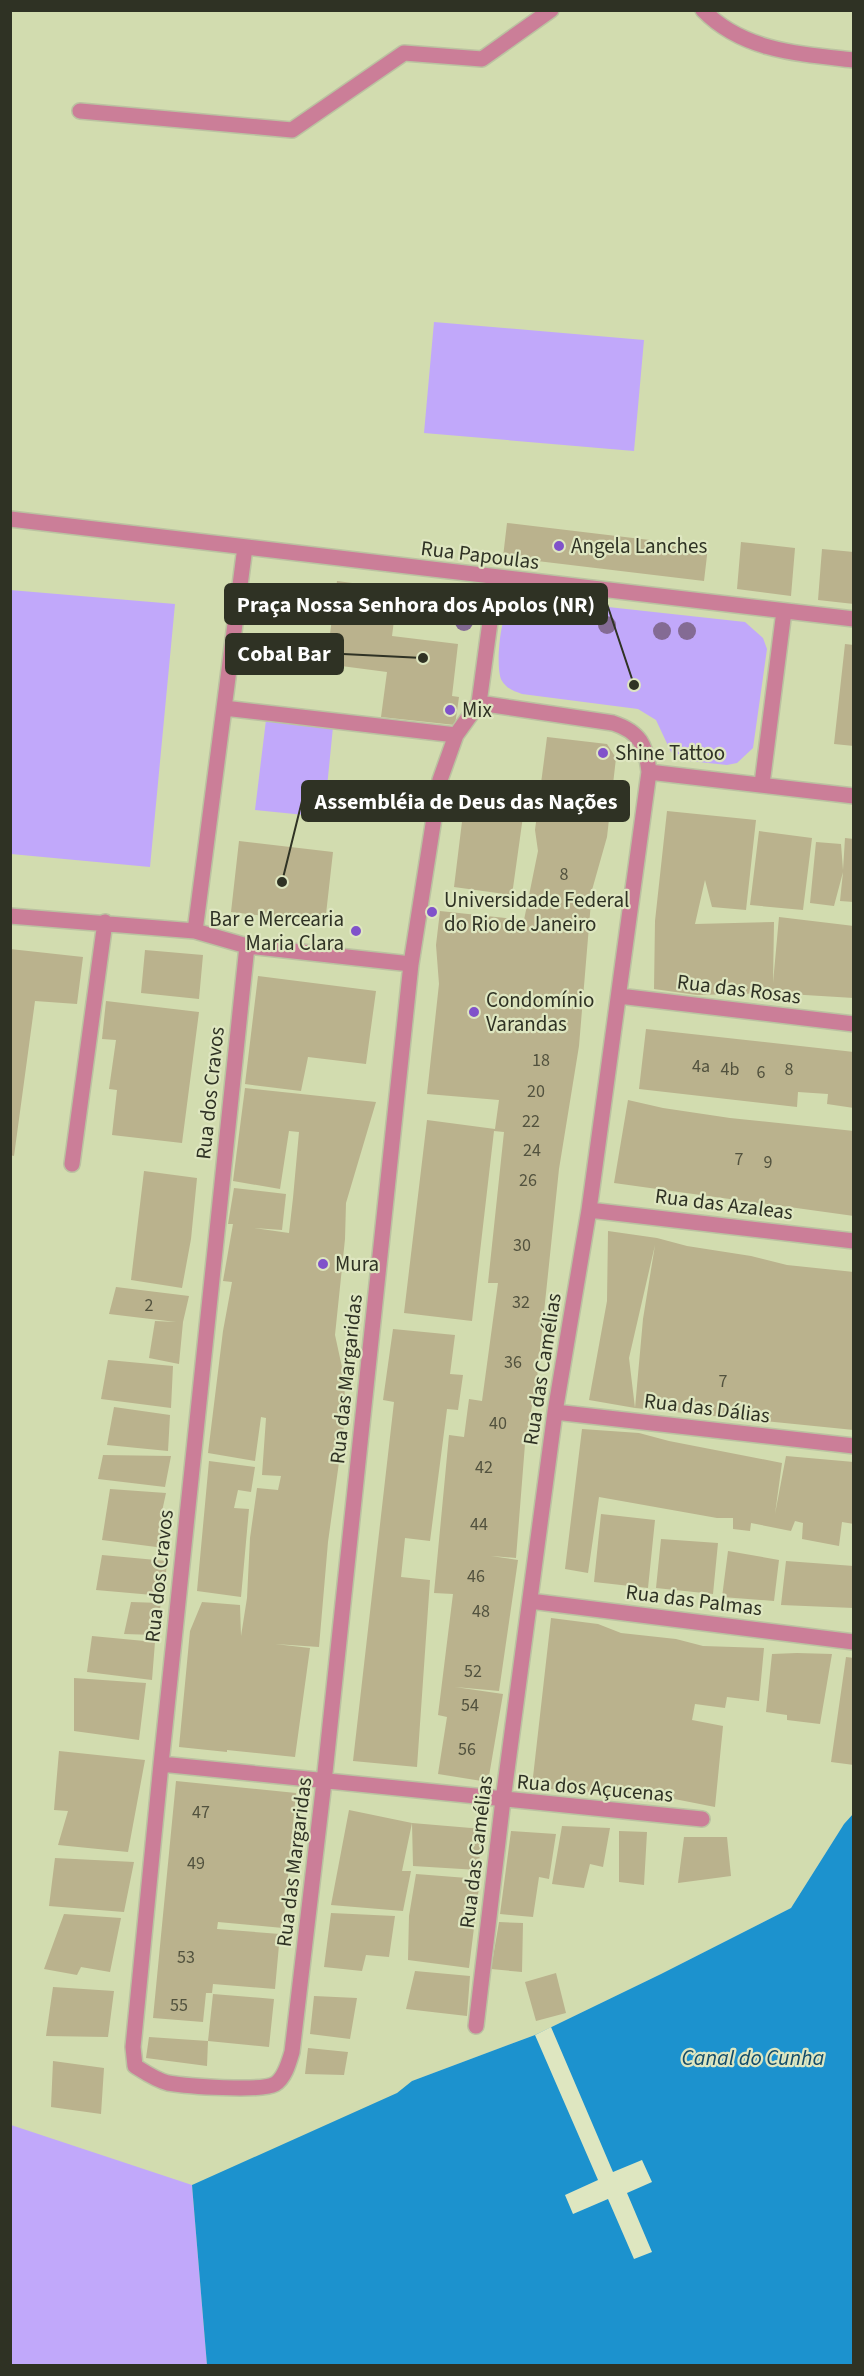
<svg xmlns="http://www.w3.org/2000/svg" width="864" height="2376" font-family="'Source Sans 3',sans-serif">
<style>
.built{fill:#d2dcaf}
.green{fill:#c1a8fa}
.water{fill:#1c92ce}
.pier{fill:#dee6c0}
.building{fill:#bab28d;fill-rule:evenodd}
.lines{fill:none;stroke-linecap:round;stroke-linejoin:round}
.minor-casing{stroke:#bbc2a1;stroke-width:18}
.minor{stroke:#cb7e98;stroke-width:15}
.tree{fill:#846b94}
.poi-dot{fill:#8052ca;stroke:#dee6c0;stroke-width:2}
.labels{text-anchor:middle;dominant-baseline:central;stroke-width:4.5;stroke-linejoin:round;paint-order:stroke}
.number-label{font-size:18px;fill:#52523e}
.poi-label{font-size:21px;fill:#2f3224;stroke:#dee6c0;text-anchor:start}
.street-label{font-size:21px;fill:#2f3224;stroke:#dee6c0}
.water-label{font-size:22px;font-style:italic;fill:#114b6a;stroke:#dee6c0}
.leader{fill:none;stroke:#2f3224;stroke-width:2}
.callout-dot{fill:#2f3224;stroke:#dee6c0;stroke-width:2}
.callout{fill:#2f3224;stroke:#2f3224;stroke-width:2}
.callout-label{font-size:22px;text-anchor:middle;font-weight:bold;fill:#fff}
</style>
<rect width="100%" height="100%" fill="#dee6c0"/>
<path class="built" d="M11 11H853V1814L844 1824 791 1908 661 1974 535 2035 412 2081 218 2365 11 2366Z"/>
<path class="green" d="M434 322 644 340 634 451 424 433Z
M10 590 175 604 150 867 11 854Z
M526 598 745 622 763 638 767 649 753 748 737 763 727 765 689 761 677 757 671 752 656 720 638 709 522 694C514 691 507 689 502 681 495 670 500 618 509 607 514 602 520 600 526 598Z
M266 720 333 727 324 817 255 810Z
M11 2125 192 2185 207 2365 11 2366Z"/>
<path class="water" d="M853 1814V2365H207L192 2185 397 2093 412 2081 535 2035 661 1974 791 1908 844 1824Z"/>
<path class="pier" d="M551 2027 613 2172 642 2160 652 2182 627 2193 652 2252 634 2259 608 2199 573 2214 565 2195 598 2180 535 2035Z"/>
<path class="building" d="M507 523 708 547 704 581 503 557Z
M741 542 795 548 791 596 737 589Z
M822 549 854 552V604L818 600Z
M337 581 398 589 392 636 458 644 452 696 459 697 455 725 381 717 387 672 326 664Z
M845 644 854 645V746L834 744Z
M547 737 607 744 616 758 607 837 592 890 579 1046 559 1169 537 1379 525 1444 516 1558 491 1556 518 1560 499 1691 455 1687 503 1694 488 1782 438 1774 447 1717 438 1715 453 1594 434 1593 449 1435 464 1437 469 1399 482 1401 498 1283H488L504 1132 494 1131 472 1321 404 1313 427 1120 495 1129 499 1100 427 1094 439 984 436 945 440 911 524 920 538 851 535 830Z
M466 789 526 795 512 895 454 887Z
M667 811 756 820 746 910 712 907 705 880 695 924 774 922 773 983 779 917 854 926V998L772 993 697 995 654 989 655 921Z
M759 831 812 838 803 910 750 905Z
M845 838 854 839V902L840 901 843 872 834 906 810 903 816 842 841 844 843 870Z
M239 841 333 852 325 923 231 912Z
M10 949 83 957 77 1004 35 1001 14 1156 10 1155Z
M145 950 203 955 199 999 141 993Z
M258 976 376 991 366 1064 308 1057 301 1091 245 1084Z
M106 1001 199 1012 182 1143 112 1135 117 1090 109 1089 116 1040 102 1039Z
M646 1029 854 1052V1108L827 1104 828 1094 798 1092 797 1107 639 1089Z
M245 1088 376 1102 346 1203 345 1239 335 1335 345 1381 344 1426 328 1542 319 1647 275 1644 310 1648 295 1757 227 1750V1752L179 1747 190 1631 202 1602 240 1605 241 1636 247 1598 250 1538 257 1488 278 1490 281 1476 262 1475 266 1418 261 1417 255 1461 208 1453 223 1331 232 1282 223 1281 233 1224H228L234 1188 286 1194 282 1230 254 1228 289 1233 293 1198 299 1132 289 1131 280 1189 233 1181Z
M628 1100 663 1108 730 1118 854 1131V1216L614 1183Z
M144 1171 197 1178 191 1239 182 1288 131 1280Z
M608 1231 657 1238 687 1246 751 1256 787 1265 854 1272V1430L635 1408 589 1400 607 1301ZM655 1245 643 1319 635 1408 629 1358Z
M116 1287 189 1296 183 1322 179 1364 149 1358 155 1321 176 1322 109 1314Z
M393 1329 455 1335 450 1374 463 1375 458 1410 447 1409 430 1541 405 1538 401 1577 430 1580 417 1767 353 1761 394 1402 383 1400Z
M108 1360 173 1366 171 1408 101 1399Z
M114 1407 170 1415 168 1451 107 1445Z
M582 1429 639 1433 669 1441 782 1463 775 1514 786 1456 854 1462V1524L842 1522 839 1546 802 1539 803 1523 795 1521 791 1531 751 1523 750 1531 733 1529V1518H717L599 1497 588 1573 565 1569Z
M103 1455 171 1456 165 1487 98 1479Z
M209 1461 255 1467 251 1492 238 1490 234 1508 249 1509 241 1597 197 1591Z
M110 1489 166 1493 161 1516 167 1517 164 1548 102 1540Z
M601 1514 655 1520 648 1588 594 1582Z
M661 1539 718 1543 713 1594 656 1588Z
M728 1551 779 1560 774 1601 722 1597Z
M102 1555 167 1561 164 1596 96 1590Z
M786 1561 854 1566V1608L781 1605Z
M131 1602 161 1603 156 1635 124 1634Z
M551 1618 598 1624 621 1633 676 1639 703 1646 764 1648 759 1701 727 1697 725 1708 695 1704 692 1720 723 1726 715 1807 644 1793 570 1792 532 1786Z
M92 1636 155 1642 152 1680 87 1672Z
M797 1653 832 1654 820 1724 787 1720V1715L766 1712 772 1654Z
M846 1657 854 1658V1765L831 1762Z
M74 1678 146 1683 139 1740 74 1731Z
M59 1751 145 1760 128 1852 58 1845 68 1811 54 1810Z
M176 1781 296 1793 283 1928 218 1922 217 1929 280 1934 275 1989 213 1984 212 1993H206L203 2022 153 2018Z
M349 1810 412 1823 483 1829 478 1870 413 1866 412 1823 402 1871H411L403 1911 331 1905Z
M562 1826 610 1828 603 1867 590 1864 584 1888 552 1884Z
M511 1831 556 1834 549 1879 539 1877 533 1917 500 1914Z
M619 1831 647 1832 644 1885 619 1882Z
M684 1837H727L731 1876 678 1883Z
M55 1858 134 1862 124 1912 49 1906Z
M416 1874 480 1879 469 1968 408 1960 409 1916Z
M331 1913 395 1916 389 1957 366 1955 362 1971 324 1967Z
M64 1914 121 1918 110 1972 81 1967 77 1975 44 1969Z
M499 1922 523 1923 522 1972 491 1969Z
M415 1971 470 1976 467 2016 406 2009Z
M556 1973 566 2013 536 2021 525 1982Z
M53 1987 114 1991 108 2037 46 2036Z
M213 1994 274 1999 269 2047 208 2041Z
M314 1996 357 1998 350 2039 310 2034Z
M149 2037 208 2041 207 2066 146 2058Z
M308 2048 348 2052 344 2075 305 2074Z
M53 2061 104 2068 101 2114 51 2107Z"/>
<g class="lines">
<g class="minor-casing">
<path id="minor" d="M703 10C743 51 799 54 854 60
M80 111 292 130 404 53 482 59 551 10
M10 519 854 619
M224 708 456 735
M649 772 854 796
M762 784 784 611
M10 916 195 931 247 946 411 964
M195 931 245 547
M247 946 161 1764 133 2047 135 2066C146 2073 156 2080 168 2083 186 2086 261 2092 275 2084 285 2078 289 2062 292 2052L324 1782 411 964 440 780 456 735 479 703 496 578
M619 996 854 1024
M72 1164 105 922
M589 1210 854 1241
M555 1412 854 1446
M530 1601 854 1642
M161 1764 702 1819
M476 2026 503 1800 555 1412 589 1210 649 772C646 745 640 732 613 723L479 703"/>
</g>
<use href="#minor" class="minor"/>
</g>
<g class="tree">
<circle cx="464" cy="622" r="9"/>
<circle cx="607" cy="625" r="9"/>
<circle cx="662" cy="631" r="9"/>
<circle cx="687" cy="631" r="9"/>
</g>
<g class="poi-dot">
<circle cx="559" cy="546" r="6"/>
<circle cx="450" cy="710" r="6"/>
<circle cx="603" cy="753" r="6"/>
<circle cx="432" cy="912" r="6"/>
<circle cx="356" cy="931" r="6"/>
<circle cx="474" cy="1012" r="6"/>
<circle cx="323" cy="1264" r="6"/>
</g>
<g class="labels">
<g class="number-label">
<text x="564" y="874">8</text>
<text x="541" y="1060">18</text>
<text x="701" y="1066">4a</text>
<text x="730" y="1069">4b</text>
<text x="789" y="1069">8</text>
<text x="761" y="1072">6</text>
<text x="536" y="1091">20</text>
<text x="531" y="1121">22</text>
<text x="532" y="1150">24</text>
<text x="739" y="1159">7</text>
<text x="768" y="1162">9</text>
<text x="528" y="1180">26</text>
<text x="522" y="1245">30</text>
<text x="521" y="1302">32</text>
<text x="149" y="1305">2</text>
<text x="513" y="1362">36</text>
<text x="723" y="1381">7</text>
<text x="498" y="1423">40</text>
<text x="484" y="1467">42</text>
<text x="479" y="1524">44</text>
<text x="476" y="1576">46</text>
<text x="481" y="1611">48</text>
<text x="473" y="1671">52</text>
<text x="470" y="1705">54</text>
<text x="467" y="1749">56</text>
<text x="201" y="1812">47</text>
<text x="196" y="1863">49</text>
<text x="186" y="1957">53</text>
<text x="179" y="2005">55</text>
</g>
<g class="poi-label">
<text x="571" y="546">Angela Lanches</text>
<text x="462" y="710">Mix</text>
<text x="615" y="753">Shine Tattoo</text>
<text x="444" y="900">Universidade Federal<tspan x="444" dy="24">do Rio de Janeiro</tspan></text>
<text x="344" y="919" text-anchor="end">Bar e Mercearia<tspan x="344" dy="24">Maria Clara</tspan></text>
<text x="486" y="1000">Condomínio<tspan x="486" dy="24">Varandas</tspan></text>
<text x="335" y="1264">Mura</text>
</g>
<g class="street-label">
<text transform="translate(480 555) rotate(7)">Rua Papoulas</text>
<text transform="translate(739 989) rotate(7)">Rua das Rosas</text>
<text transform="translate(210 1093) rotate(-84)">Rua dos Cravos</text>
<text transform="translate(724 1204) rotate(7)">Rua das Azaleas</text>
<text transform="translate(542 1369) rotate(-81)">Rua das Camélias</text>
<text transform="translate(346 1379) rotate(-84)">Rua das Margaridas</text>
<text transform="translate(707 1408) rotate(7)">Rua das Dálias</text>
<text transform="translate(159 1576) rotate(-84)">Rua dos Cravos</text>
<text transform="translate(694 1600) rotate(7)">Rua das Palmas</text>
<text transform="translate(595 1788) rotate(5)">Rua dos Açucenas</text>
<text transform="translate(476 1852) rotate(-83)">Rua das Camélias</text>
<text transform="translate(294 1862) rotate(-83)">Rua das Margaridas</text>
</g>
<g class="water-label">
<text x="753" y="2058">Canal do Cunha</text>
</g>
</g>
<path class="leader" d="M634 685L607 604M423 658L343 654M282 882L302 801"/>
<g class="callout-dot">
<circle cx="634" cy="685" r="6"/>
<circle cx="423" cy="658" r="6"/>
<circle cx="282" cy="882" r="6"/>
</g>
<g class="callout">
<rect x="225" y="584" width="382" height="40" rx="6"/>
<rect x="226" y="634" width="117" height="40" rx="6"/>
<rect x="302" y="781" width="327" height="40" rx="6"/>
</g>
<g class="callout-label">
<text x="416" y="612">Praça Nossa Senhora dos Apolos (NR)</text>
<text x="284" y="661">Cobal Bar</text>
<text x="466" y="809">Assembléia de Deus das Nações</text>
</g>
<rect width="864" height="2376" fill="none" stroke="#2f3224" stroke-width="24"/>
</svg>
